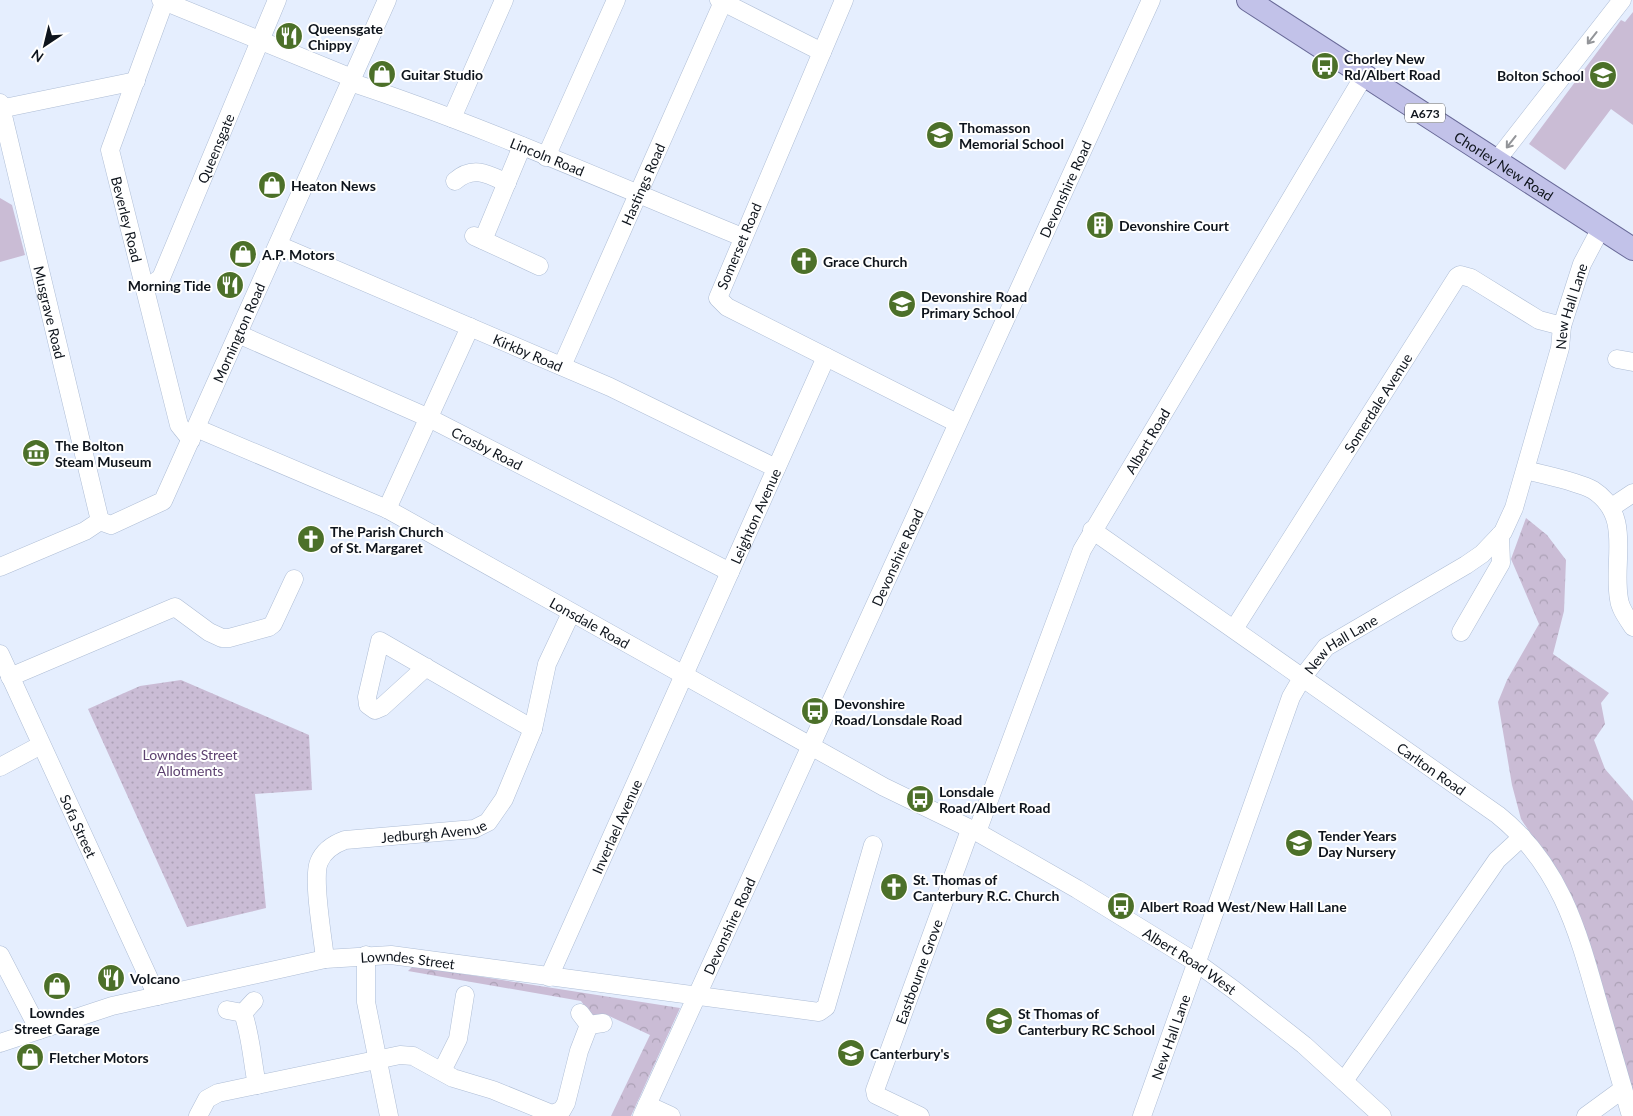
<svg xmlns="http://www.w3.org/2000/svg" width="1633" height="1116" font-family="Lato,sans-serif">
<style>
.green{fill:#cabcd5}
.forest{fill:url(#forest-crowns)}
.garden{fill:url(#garden-dots)}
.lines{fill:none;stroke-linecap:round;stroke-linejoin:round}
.minor-casing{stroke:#aebdd5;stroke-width:19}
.major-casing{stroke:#696a98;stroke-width:24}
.minor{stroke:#fff;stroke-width:18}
.major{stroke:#c2c2e9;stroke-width:22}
.oneway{stroke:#939599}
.labels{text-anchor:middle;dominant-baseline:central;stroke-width:4;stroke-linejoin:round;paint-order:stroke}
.shield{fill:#fff;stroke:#565a60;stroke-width:1}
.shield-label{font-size:12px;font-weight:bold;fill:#0e141c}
.poi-label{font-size:14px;font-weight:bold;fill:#0e141c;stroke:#fff;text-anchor:start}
.street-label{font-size:14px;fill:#0e141c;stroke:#fff}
.park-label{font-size:14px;fill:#5d4270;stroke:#fff}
</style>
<defs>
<pattern id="forest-crowns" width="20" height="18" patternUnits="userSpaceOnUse" patternTransform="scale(1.25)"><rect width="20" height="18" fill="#cabcd5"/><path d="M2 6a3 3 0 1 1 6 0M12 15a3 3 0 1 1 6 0" fill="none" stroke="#aca1b6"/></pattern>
<pattern id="garden-dots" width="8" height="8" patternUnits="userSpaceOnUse" patternTransform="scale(1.25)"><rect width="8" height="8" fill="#cabcd5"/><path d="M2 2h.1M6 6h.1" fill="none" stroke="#aca1b6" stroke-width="1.8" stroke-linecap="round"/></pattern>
</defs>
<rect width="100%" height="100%" fill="#e5eefe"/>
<path class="green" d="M1633 12V125L1611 109 1565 170 1529 144 1621 20 1625 22Z
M0 198 12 205 25 255 0 262Z"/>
<path class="forest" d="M1526 518 1547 535 1566 560 1564 611 1553 654 1609 693 1601 703 1605 724 1594 740 1605 769 1633 801V1097L1555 871 1521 819 1512 785 1498 702 1507 680 1539 624 1511 559Z
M413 966 680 1008 631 1116H611L650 1035 607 1015H591L581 1001 408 971Z"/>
<path class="garden" d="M181 680 309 735 312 790 255 794 266 908 187 927 88 709 140 686Z"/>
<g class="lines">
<g class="minor-casing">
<g id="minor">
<path d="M161 0 352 78"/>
<path id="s1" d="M165 0 110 150 179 425 191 440"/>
<path d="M719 0 822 52"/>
<path d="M844 0 718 298 727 307 957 423"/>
<path id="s2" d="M350 82C484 126 612 184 742 237"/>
<path id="s3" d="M0 103 100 521"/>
<path d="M0 109 136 81"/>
<path d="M452 118 504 0"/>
<path d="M546 157 616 0"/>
<path d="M1497 160 1622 0"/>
<path d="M455 181C473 165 488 174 507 183"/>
<path d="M474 236 539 266"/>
<path d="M483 240 522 146"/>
<path id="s4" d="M278 245 610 387 776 468"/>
<path id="s5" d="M145 289 161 278 277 0"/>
<path id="s6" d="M238 334 429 418 730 572"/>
<path d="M1617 359 1633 362"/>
<path id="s7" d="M562 366 723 2"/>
<path id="s8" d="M196 428 387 509 884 787 977 832 1077 889 1197 963 1234 990 1304 1045 1382 1116"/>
<path d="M1526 470C1547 476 1573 480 1593 490 1633 516 1612 560 1619 599 1620 609 1628 619 1633 627"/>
<path d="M1612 507 1633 493"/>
<path d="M387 509 470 327"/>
<path id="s9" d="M1092 530 1498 815C1559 864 1577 928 1597 999 1608 1038 1620 1077 1631 1116"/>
<path id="s10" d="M0 567 85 531 100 521 111 525 163 501 387 0"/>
<path id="s11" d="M1234 629 1457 277 1460 275 1471 278 1539 320 1562 326"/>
<path d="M1461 632 1501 563 1500 535"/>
<path id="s12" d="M0 654 157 996"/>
<path d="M426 667 382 707 375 710 368 705 367 697 380 641 533 729"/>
<path d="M10 677 175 607 209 632 222 638H229L269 627 273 624 294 579"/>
<path d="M0 767 41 745"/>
<path id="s13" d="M977 832 1082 550 1365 74"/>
<path d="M0 955 39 1030"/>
<path d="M366 955V1002L389 1116"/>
<path id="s14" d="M325 959C323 938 312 879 319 862 324 850 334 844 345 840L474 829 488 822 504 799 533 729 547 664 571 613"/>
<path id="s15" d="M549 977 826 357"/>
<path d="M227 1010 243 1013 254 1001"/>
<path d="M243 1013C251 1036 252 1060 257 1085"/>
<path d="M580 1013 589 1025 603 1023"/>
<path id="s16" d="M0 1043 112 1006 325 959 391 955 819 1012 826 1007 873 845"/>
<path d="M442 1071 458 1039 465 995"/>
<path d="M1344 1081 1497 860 1522 837"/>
<path d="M647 1105 671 1116"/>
<path d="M198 1116 207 1099 218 1093 400 1055 413 1056 453 1078 493 1090 552 1114 562 1110 566 1103 579 1051 589 1025"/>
<path id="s17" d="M642 1116 1151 0"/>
<path id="s18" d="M920 1116 876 1095 875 1090 970 830"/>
<path id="s19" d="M1142 1116 1291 697 1302 678 1326 647 1466 565 1482 554 1503 532 1514 508 1560 348 1562 326 1582 264 1601 228"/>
<path d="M1586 1116 1623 1089"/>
</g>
</g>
<g class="major-casing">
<g id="major">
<path id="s20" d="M1248 0 1633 249"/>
</g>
</g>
<use href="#minor" class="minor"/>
<use href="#major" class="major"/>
</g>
<defs><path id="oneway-shaft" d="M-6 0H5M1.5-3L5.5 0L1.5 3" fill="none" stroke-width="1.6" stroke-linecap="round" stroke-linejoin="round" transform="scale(1.25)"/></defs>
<g class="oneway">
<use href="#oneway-shaft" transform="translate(1592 38) rotate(128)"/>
<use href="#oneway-shaft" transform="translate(1511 142) rotate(128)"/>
</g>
<defs>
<g id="restaurant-disc" transform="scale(1.4375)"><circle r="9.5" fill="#4c7029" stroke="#fff"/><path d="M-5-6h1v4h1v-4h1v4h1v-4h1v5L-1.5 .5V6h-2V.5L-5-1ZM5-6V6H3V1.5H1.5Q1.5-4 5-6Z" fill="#fff"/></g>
<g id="bus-disc" transform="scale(1.4375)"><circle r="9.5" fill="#4c7029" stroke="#fff"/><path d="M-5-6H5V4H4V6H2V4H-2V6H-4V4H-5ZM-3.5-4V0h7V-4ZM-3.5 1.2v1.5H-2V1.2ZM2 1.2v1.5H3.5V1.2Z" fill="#fff"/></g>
<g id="shop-disc" transform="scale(1.4375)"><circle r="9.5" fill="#4c7029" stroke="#fff"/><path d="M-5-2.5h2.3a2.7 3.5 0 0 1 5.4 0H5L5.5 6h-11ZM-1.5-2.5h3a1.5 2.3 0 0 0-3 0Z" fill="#fff"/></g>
<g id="school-disc" transform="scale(1.4375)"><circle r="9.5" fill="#4c7029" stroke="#fff"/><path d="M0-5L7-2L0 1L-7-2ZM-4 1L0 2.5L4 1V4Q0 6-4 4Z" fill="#fff"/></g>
<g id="building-disc" transform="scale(1.4375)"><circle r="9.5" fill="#4c7029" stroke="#fff"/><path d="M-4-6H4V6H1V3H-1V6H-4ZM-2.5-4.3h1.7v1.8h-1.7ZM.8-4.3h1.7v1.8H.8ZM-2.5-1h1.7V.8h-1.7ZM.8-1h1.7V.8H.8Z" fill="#fff"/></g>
<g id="church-disc" transform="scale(1.4375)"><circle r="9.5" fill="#4c7029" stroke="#fff"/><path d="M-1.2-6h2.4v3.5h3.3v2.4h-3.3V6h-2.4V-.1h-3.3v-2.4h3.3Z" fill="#fff"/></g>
<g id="museum-disc" transform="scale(1.4375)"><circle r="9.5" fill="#4c7029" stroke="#fff"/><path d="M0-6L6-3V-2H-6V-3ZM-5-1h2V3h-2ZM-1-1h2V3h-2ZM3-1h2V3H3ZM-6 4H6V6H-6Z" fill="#fff"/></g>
</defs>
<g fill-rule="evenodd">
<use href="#restaurant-disc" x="289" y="36"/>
<use href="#bus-disc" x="1325" y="66"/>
<use href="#shop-disc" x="382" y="74"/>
<use href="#school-disc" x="1603" y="75"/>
<use href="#school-disc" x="940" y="135"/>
<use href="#shop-disc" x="272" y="185"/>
<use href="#building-disc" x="1100" y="225"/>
<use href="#shop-disc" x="243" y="254"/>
<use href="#church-disc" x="804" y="261"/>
<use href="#restaurant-disc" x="230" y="285"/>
<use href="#school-disc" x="902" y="304"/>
<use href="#museum-disc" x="36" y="453"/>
<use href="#church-disc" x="311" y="539"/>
<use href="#bus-disc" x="815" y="711"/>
<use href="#bus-disc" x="920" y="799"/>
<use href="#school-disc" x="1299" y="843"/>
<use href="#church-disc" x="894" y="887"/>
<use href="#bus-disc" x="1121" y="906"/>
<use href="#restaurant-disc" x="111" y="978"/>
<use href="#shop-disc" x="57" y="986"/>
<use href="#school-disc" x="999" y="1021"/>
<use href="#school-disc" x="851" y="1053"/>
<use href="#shop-disc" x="30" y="1057"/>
</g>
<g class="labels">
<rect class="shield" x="1405" y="103.5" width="40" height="19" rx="4"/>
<g class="shield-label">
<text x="1425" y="113">A673</text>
</g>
<g class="poi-label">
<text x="308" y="28">Queensgate<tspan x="308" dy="16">Chippy</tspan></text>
<text x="1344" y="58">Chorley New<tspan x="1344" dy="16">Rd/Albert Road</tspan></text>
<text x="401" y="74">Guitar Studio</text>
<text x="1584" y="75" text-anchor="end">Bolton School</text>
<text x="959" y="127">Thomasson<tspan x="959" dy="16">Memorial School</tspan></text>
<text x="291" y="185">Heaton News</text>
<text x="1119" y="225">Devonshire Court</text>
<text x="262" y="254">A.P. Motors</text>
<text x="823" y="261">Grace Church</text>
<text x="211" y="285" text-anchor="end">Morning Tide</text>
<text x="921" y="296">Devonshire Road<tspan x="921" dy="16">Primary School</tspan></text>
<text x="55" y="445">The Bolton<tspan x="55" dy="16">Steam Museum</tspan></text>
<text x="330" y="531">The Parish Church<tspan x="330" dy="16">of St. Margaret</tspan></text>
<text x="834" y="703">Devonshire<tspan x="834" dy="16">Road/Lonsdale Road</tspan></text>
<text x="939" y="791">Lonsdale<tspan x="939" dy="16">Road/Albert Road</tspan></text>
<text x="1318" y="835">Tender Years<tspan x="1318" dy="16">Day Nursery</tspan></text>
<text x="913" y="879">St. Thomas of<tspan x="913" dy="16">Canterbury R.C. Church</tspan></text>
<text x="1140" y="906">Albert Road West/New Hall Lane</text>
<text x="130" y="978">Volcano</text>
<text x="57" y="1012" text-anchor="middle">Lowndes<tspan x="57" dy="16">Street Garage</tspan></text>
<text x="1018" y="1013">St Thomas of<tspan x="1018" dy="16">Canterbury RC School</tspan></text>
<text x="870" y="1053">Canterbury's</text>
<text x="49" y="1057">Fletcher Motors</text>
</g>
<g class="street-label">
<text stroke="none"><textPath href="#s5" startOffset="160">Queensgate</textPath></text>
<text stroke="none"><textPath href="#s2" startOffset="211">Lincoln Road</textPath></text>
<text stroke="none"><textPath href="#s20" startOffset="305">Chorley New Road</textPath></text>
<text stroke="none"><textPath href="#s7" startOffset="199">Hastings Road</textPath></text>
<text stroke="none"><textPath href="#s17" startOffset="1019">Devonshire Road</textPath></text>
<text stroke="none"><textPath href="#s1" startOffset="231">Beverley Road</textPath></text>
<text transform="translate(739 246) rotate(-67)">Somerset Road</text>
<text stroke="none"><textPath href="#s19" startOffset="954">New Hall Lane</textPath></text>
<text stroke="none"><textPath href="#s3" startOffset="215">Musgrave Road</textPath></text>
<text stroke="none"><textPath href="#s10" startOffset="364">Mornington Road</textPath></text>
<text stroke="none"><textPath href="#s4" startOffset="272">Kirkby Road</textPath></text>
<text stroke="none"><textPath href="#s11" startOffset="268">Somerdale Avenue</textPath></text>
<text stroke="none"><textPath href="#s13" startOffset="428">Albert Road</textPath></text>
<text stroke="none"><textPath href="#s6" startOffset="274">Crosby Road</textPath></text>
<text stroke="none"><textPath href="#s15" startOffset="505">Leighton Avenue</textPath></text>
<text stroke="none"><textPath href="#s17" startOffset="614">Devonshire Road</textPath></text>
<text stroke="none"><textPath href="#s8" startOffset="440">Lonsdale Road</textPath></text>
<text stroke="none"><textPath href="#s19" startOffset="519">New Hall Lane</textPath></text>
<text stroke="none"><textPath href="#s9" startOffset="415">Carlton Road</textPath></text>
<text stroke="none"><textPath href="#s12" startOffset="189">Sofa Street</textPath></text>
<text stroke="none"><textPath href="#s15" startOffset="165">Inverlael Avenue</textPath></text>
<text stroke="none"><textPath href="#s14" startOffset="222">Jedburgh Avenue</textPath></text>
<text stroke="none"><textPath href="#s17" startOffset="209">Devonshire Road</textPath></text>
<text stroke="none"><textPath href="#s8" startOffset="1129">Albert Road West</textPath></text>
<text stroke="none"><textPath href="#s16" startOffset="419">Lowndes Street</textPath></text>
<text stroke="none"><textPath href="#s18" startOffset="180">Eastbourne Grove</textPath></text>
<text stroke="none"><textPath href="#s19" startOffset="84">New Hall Lane</textPath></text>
</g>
<g class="park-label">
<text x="190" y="754">Lowndes Street<tspan x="190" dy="16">Allotments</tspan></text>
</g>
</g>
<g transform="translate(45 45) rotate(215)" stroke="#ffffff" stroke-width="4" paint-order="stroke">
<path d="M0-4L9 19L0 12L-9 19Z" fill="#0e141c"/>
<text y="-8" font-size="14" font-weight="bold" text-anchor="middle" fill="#0e141c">N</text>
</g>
</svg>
